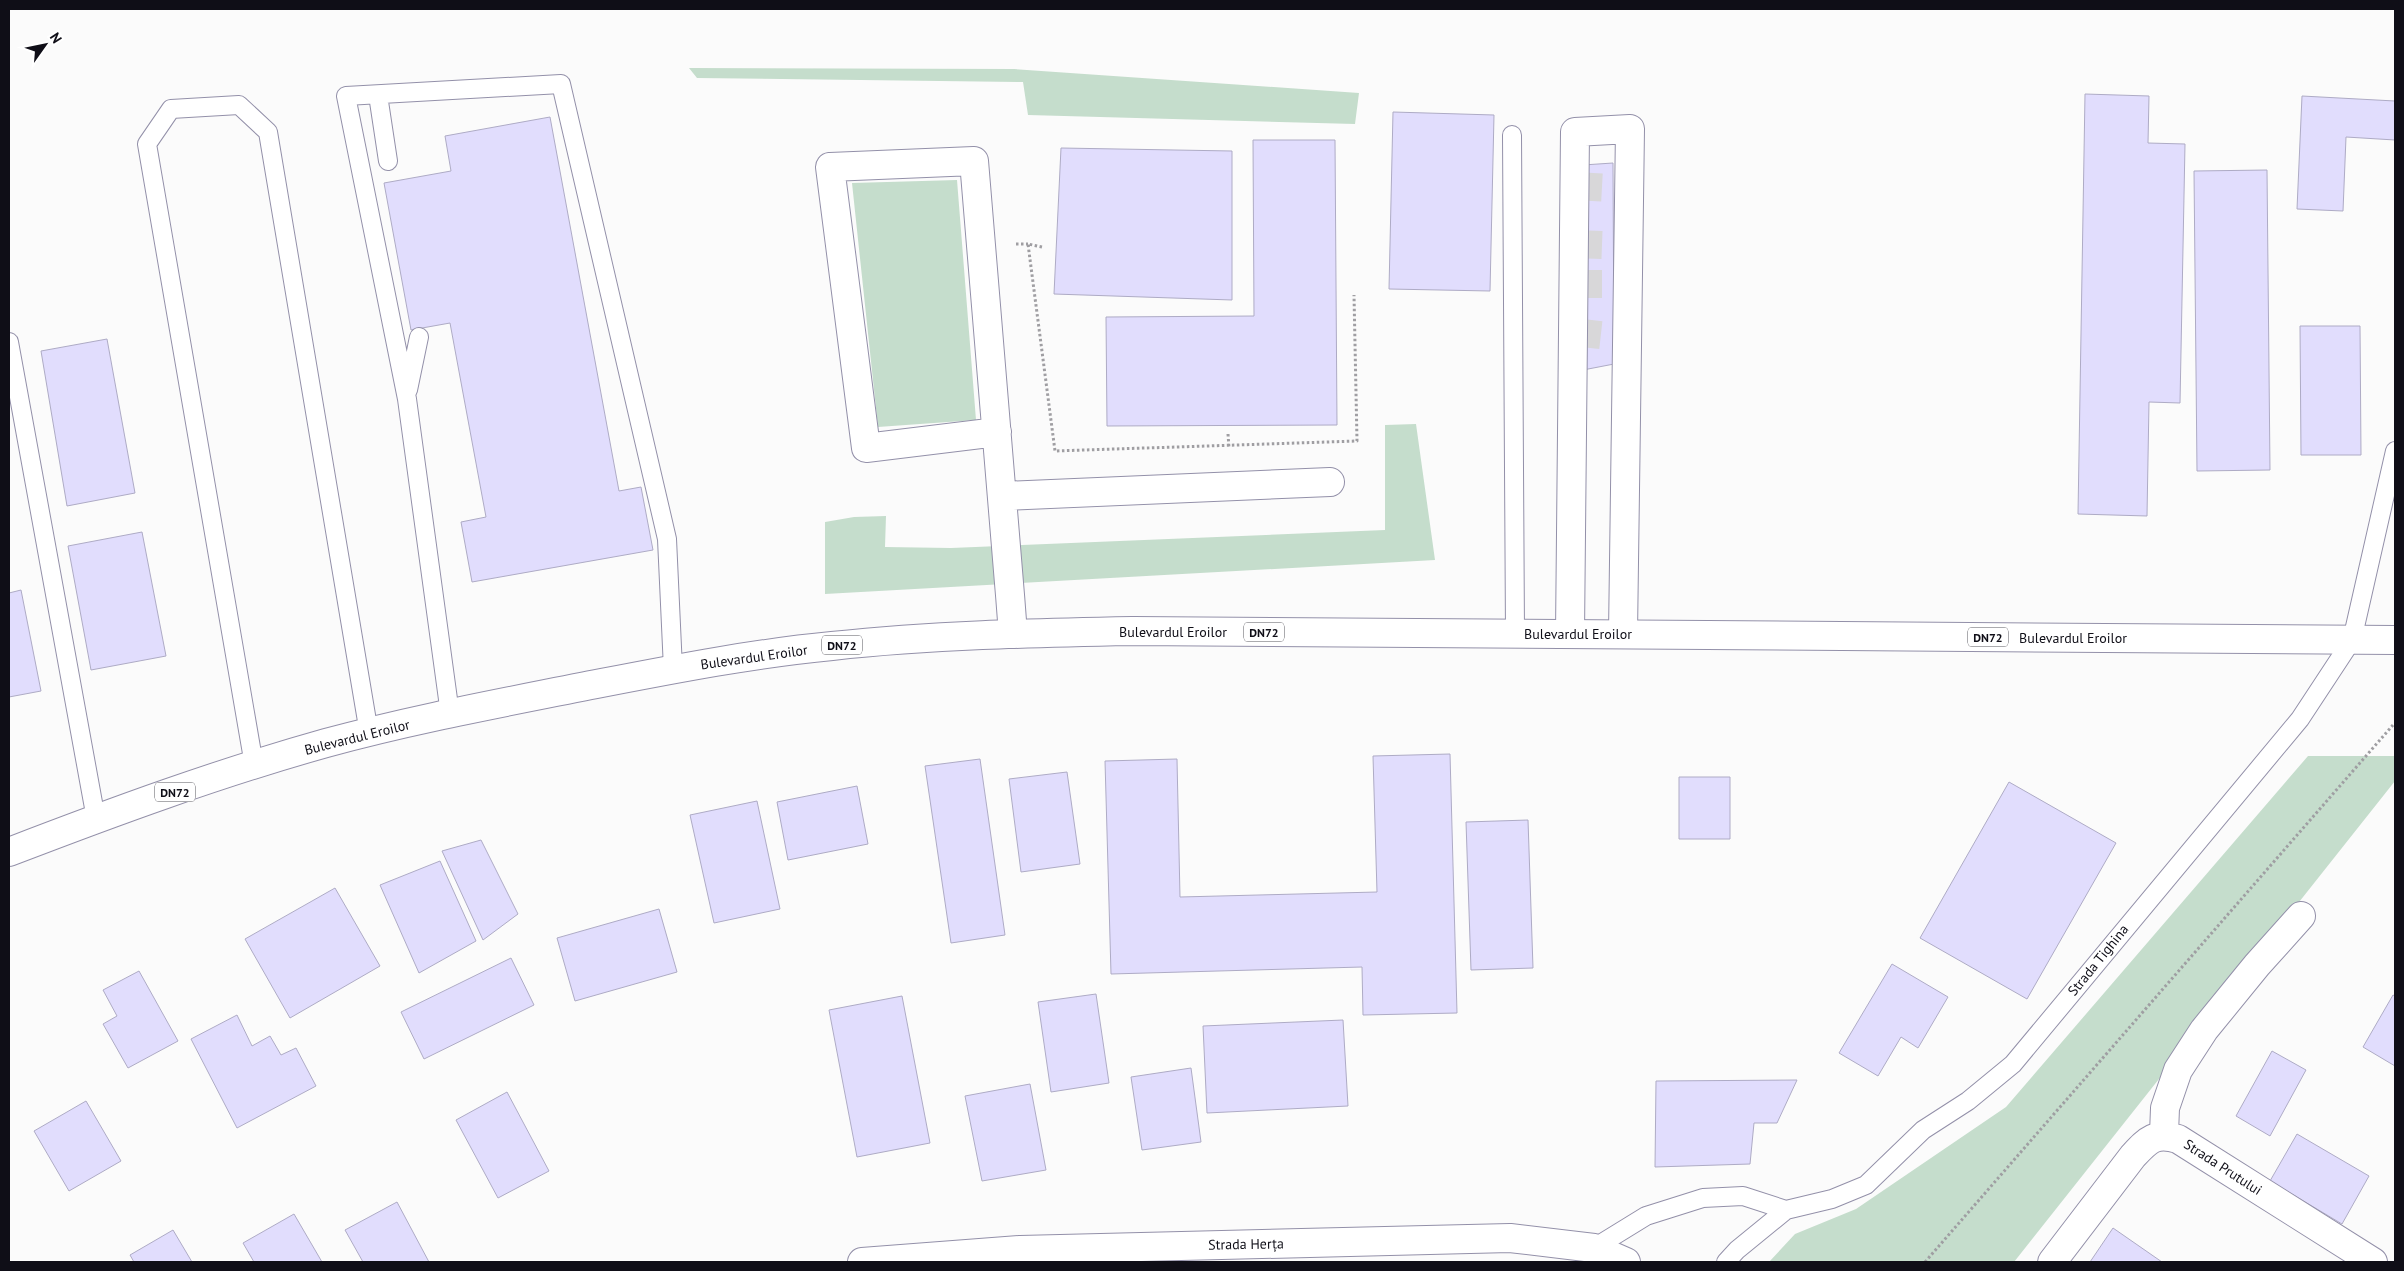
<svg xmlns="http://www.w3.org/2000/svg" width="2404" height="1271" font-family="'PT Sans',sans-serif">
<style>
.green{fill:#c5ddcc}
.building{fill:#e1ddfd;stroke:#aeabc5}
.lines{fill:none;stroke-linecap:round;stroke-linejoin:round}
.street-tunnel{stroke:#d8d7d9;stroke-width:28;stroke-dasharray:28 14;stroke-linecap:butt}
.lane-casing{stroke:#9390a9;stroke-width:20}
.street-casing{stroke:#9390a9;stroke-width:30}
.primary-casing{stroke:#9390a9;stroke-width:30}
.path{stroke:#9f9ea2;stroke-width:3;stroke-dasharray:2.5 2.5;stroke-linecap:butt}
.lane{stroke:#fff;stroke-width:18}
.street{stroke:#fff;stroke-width:28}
.primary{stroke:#fff;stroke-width:28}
.labels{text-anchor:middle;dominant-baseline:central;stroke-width:4.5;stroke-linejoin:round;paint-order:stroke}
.shield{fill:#fff;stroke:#57565d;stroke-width:1}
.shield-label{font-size:12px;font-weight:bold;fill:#0f0e17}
.street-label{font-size:14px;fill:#0f0e17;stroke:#fff}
</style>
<rect width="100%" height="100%" fill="#fbfbfb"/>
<path class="green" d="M689 68 1014 69 1359 93 1355 124 1028 115 1023 82 697 78Z
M957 180 976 420 878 427 852 183Z
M1416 424 1435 560 825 594V522L854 517 886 516 885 547 951 548 1385 530V425Z
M2308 756H2395V781L2014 1262H1769L1795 1234 1856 1209 2006 1107Z"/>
<path class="building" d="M2085 94 2149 96 2148 143 2185 144 2180 403 2149 402 2147 516 2078 514Z
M2302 96 2395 101V140L2346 137 2343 211 2297 209Z
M1393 112 1494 115 1490 291 1389 289Z
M550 117 619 491 641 487 653 550 472 582 461 522 486 517 450 323 411 330 384 183 451 171 445 136Z
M1253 140H1335L1337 425 1107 426 1106 317 1254 316Z
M1061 148 1232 151V300L1054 294Z
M1613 163 1614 364 1583 370V165Z
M2267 170 2270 470 2197 471 2194 171Z
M2300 326H2360L2361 455H2301Z
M107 339 135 493 67 506 41 351Z
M142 532 166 656 91 670 68 546Z
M21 590 41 691 9 697V593Z
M1450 754 1457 1013 1363 1015 1362 967 1111 974 1105 761 1177 759 1180 897 1377 892 1373 756Z
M980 759 1005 935 951 943 925 766Z
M1067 772 1080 864 1021 872 1009 779Z
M1679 777H1730V839H1679Z
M2009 782 2116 843 2027 999 1920 938Z
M857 786 868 844 788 860 777 802Z
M757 801 780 909 714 923 690 815Z
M1528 820 1533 968 1471 970 1466 822Z
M481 840 518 914 483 940 442 851Z
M440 861 476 941 419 973 380 885Z
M335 888 380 966 290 1018 245 939Z
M659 909 677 972 575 1001 557 938Z
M511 958 534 1005 424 1059 401 1012Z
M1892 964 1948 997 1918 1048 1901 1037 1878 1076 1839 1053Z
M139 971 178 1041 128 1068 103 1024 117 1016 103 990Z
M1096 994 1109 1083 1051 1092 1038 1002Z
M2393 995 2395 996V1066L2363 1047Z
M902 996 930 1143 857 1157 829 1010Z
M237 1015 252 1046 270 1036 281 1055 296 1048 316 1086 237 1128 191 1039Z
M1343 1020 1348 1106 1207 1113 1203 1026Z
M2272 1051 2306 1070 2270 1136 2236 1116Z
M1191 1068 1201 1142 1142 1150 1131 1077Z
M1797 1080 1777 1123H1754L1750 1164 1655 1167 1656 1081Z
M1030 1084 1046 1170 982 1181 965 1096Z
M507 1092 549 1171 498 1198 456 1120Z
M86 1101 121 1161 69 1191 34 1131Z
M2297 1134 2369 1176 2342 1224 2270 1181Z
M397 1202 429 1262H363L345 1230Z
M294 1214 322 1262H254L243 1243Z
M2113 1228 2162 1262H2090Z
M173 1230 192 1262H134L130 1255Z"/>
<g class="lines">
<path class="street-tunnel" d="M1574 186 1629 189
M1574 244 1628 246
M1574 284H1628
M1573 332 1627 338"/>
<g class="lane-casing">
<path id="lane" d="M378 95 388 161
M1512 135 1515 633
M9 342 96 819
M408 390 419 337
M450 714 407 399 346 96 561 84 667 539 673 669
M254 765 147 144 171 109 239 105 268 132 369 733
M1594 1248 1646 1216 1703 1198 1743 1196 1786 1210
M1726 1262 1737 1250 1786 1210 1832 1199 1866 1185 1923 1130 1968 1101 2013 1064 2300 719 2352 640 2395 451"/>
</g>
<g class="street-casing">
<path id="street" d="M997 432 866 448 830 167 974 161C988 318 1001 476 1013 634
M1003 496 1330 482
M1570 634 1575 132 1630 129 1623 634
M2164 1134 2165 1108 2178 1070 2204 1030 2257 965 2301 916
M862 1262 1020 1250 1510 1238 1594 1248 1626 1262
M2052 1262 2133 1156C2148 1140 2155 1132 2178 1139L2373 1262"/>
</g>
<g class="primary-casing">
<path id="primary" d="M9 852C113 812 219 773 326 743 410 720 496 704 581 687 664 671 748 654 832 646 932 635 1032 633 1133 631L2395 640"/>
</g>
<path class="path" d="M1016 244H1028
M1042 247 1028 244 1055 451 1357 441 1354 295
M1228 434 1229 448
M1925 1262 2393 725"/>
<use href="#lane" class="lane"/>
<use href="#street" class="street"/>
<use href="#primary" class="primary"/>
</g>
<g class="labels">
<g class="shield">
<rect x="1244" y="622.5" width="40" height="19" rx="4"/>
<rect x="1968" y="627.5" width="40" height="19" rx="4"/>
<rect x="822" y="635.5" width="40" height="19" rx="4"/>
<rect x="155" y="782.5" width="40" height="19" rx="4"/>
</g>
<g class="shield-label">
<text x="1264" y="632">DN72</text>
<text x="1988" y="637">DN72</text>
<text x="842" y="645">DN72</text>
<text x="175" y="792">DN72</text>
</g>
<g class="street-label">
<text x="1173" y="632">Bulevardul Eroilor</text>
<text x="1578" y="634">Bulevardul Eroilor</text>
<text x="2073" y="638">Bulevardul Eroilor</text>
<text transform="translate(754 657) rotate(-8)">Bulevardul Eroilor</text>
<text transform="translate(357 737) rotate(-14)">Bulevardul Eroilor</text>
<text transform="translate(2098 960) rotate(-51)">Strada Tighina</text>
<text transform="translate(2223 1167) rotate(33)">Strada Prutului</text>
<text transform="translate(1246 1244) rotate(-1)">Strada Herța</text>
</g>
</g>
<rect width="2404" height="1271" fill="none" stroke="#0f0e17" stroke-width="20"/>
<g transform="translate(45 45) rotate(57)" stroke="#ffffff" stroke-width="4" paint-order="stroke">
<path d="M0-4L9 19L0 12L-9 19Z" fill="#0f0e17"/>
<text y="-8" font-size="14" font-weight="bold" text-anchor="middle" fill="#0f0e17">N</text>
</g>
</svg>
